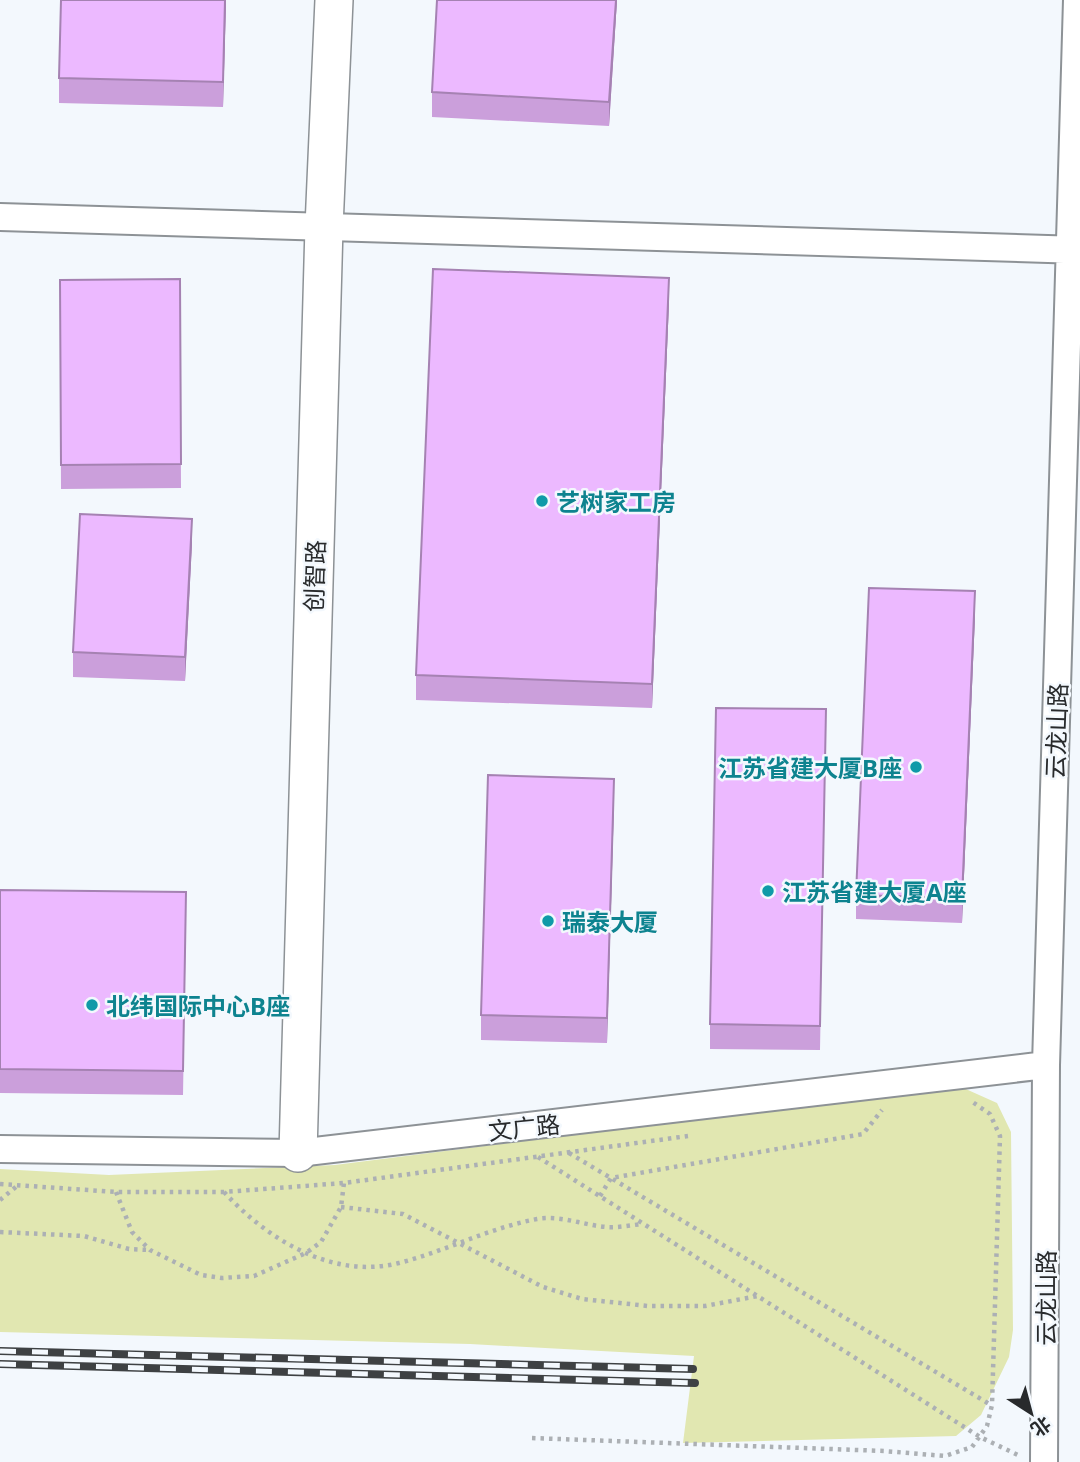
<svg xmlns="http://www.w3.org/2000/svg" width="1080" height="1462" font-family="'Noto Sans','Noto Sans SC',sans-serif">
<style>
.green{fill:#e1e7b1}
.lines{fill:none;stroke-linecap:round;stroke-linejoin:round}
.street-casing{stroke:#8d9296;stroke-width:30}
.secondary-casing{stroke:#8d9296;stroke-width:40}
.path{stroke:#acb0b4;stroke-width:4.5;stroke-dasharray:3.5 5;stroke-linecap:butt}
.street{stroke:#fff;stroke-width:26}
.secondary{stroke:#fff;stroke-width:37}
.rail-casing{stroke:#3e4143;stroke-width:8}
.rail{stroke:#f3f8fd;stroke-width:5;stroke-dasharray:16;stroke-linecap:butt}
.wall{fill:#cb9fdb}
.shaded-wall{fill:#a582b2}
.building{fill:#ecb9ff;stroke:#a582b2;stroke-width:2}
.culture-dot{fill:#0f9aa8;stroke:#f3f8fd;stroke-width:2.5}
.labels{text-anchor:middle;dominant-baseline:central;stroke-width:5;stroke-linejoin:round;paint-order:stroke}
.culture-label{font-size:24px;font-weight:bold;fill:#0d838f;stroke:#f3f8fd;text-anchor:start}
.street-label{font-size:24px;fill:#282a2c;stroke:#f3f8fd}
</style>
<rect width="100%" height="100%" fill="#f3f8fd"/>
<path class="green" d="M959 1086 997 1103 1011 1132 1013 1330 1009 1357 981 1415 956 1436 683 1443 694 1356 470 1344 0 1332V1169L109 1175 335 1165Z"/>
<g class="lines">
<g class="street-casing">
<path id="street" d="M0 217 1080 250
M0 1149 298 1153 1046 1065
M1044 1462 1046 1065 1077 0"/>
</g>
<g class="secondary-casing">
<path id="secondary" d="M298 1153 324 227 334 0"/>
</g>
<path class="path" d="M569 1153 991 1405
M538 1157 980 1437 1018 1455
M0 1184 116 1192H224L344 1183 688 1136
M116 1192 132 1232 150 1250 201 1275 222 1278 254 1276 306 1253 321 1242 341 1207 344 1183
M224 1192C267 1239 332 1280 399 1263 446 1251 489 1228 537 1219 561 1215 583 1225 606 1227 618 1228 631 1225 643 1224
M600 1196 611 1178 863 1134 882 1110
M0 1200 17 1186
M341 1207 403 1214 543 1287 582 1299 648 1306H705L758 1296
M0 1232 84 1236 129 1249 149 1250
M532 1438 884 1451 945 1456 972 1447 987 1426 992 1405 1000 1136 990 1114 971 1101"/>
<use href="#street" class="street"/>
<use href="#secondary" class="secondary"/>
<g class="rail-casing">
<path id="rail" d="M0 1351 693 1369
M0 1364 695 1383"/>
</g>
<use href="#rail" class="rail"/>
</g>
<path class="wall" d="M226 0 223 107 59 103V78Z
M617 0 609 126 432 117V92Z
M180 279 181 488 61 489 60 280Z
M669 302 652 708 416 700V675Z
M192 543 185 681 73 677V652Z
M975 616 962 923 856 919V895Z
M826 709 820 1050 710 1049V1024Z
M614 803 607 1043 481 1040V1015Z
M0 890 186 917 183 1095 0 1093Z"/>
<path class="shaded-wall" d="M225 0H226L223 107V82Z
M616 0H617L609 126V102Z
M669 278V302L652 708V684Z
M192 519V543L185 681V657Z
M975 591V616L962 923V898Z
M614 779V803L607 1043V1018Z"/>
<path class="building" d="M61 0H225L223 82 59 78Z
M437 0H616L609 102 432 92Z
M433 269 669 278 652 684 416 675Z
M180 279 181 464 61 465 60 280Z
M80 514 192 519 185 657 73 652Z
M869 588 975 591 962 898 856 895Z
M716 708 826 709 820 1026 710 1024Z
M488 775 614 779 607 1018 481 1015Z
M0 890 186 892 183 1071 0 1069Z"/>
<g class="culture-dot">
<circle cx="542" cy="501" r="7"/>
<circle cx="916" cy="767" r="7"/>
<circle cx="768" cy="891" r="7"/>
<circle cx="548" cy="921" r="7"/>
<circle cx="92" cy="1005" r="7"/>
</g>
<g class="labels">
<g class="culture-label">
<text x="556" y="501">艺树家工房</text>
<text x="902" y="767" text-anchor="end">江苏省建大厦B座</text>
<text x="782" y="891">江苏省建大厦A座</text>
<text x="562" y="921">瑞泰大厦</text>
<text x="106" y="1005">北纬国际中心B座</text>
</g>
<g class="street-label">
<text transform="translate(314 576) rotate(-88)">创智路</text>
<text transform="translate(1056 731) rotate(-88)">云龙山路</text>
<text transform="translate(524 1127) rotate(-6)">文广路</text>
<text transform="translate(1045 1298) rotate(-90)">云龙山路</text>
</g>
</g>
<g transform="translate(1031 1413) rotate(144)" stroke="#f3f8fd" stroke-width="5" paint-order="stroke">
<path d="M0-5L12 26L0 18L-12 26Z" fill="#282a2c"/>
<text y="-10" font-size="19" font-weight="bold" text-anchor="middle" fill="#282a2c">北</text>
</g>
</svg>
